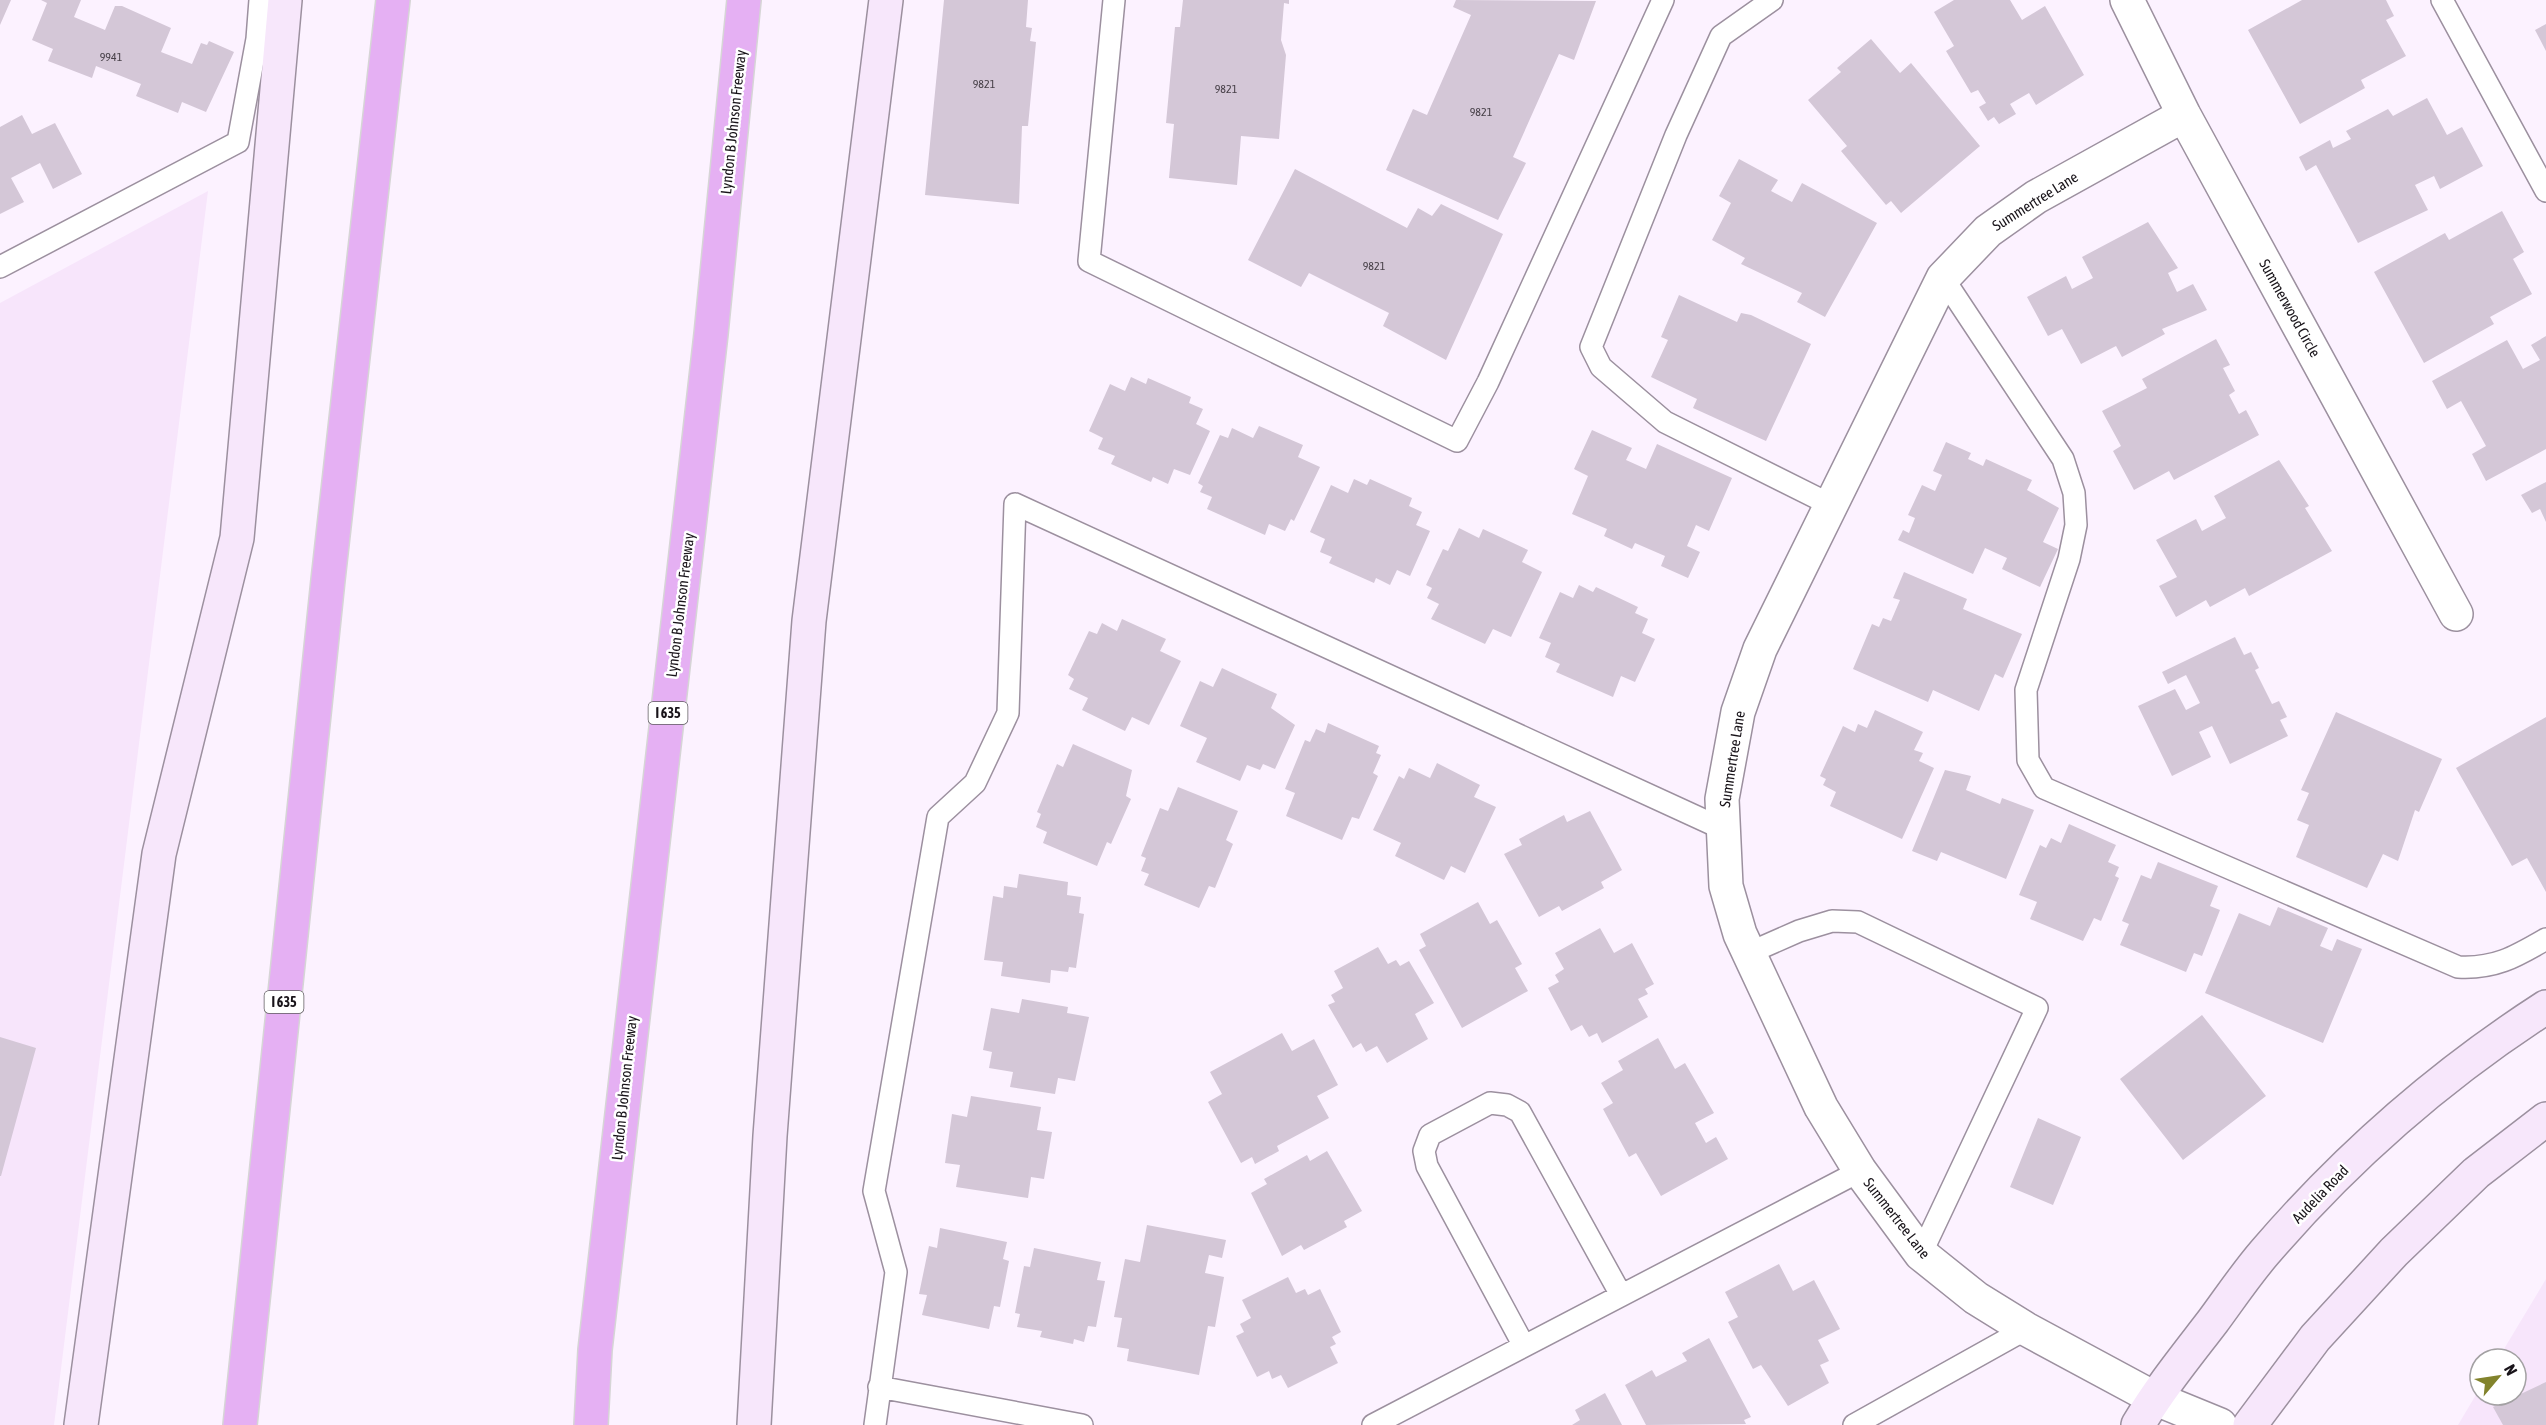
<svg xmlns="http://www.w3.org/2000/svg" width="2546" height="1425" font-family="'Asap Condensed',sans-serif">
<style>
.built{fill:#f7e5fb}
.building{fill:#d4c7d7}
.lines{fill:none;stroke-linecap:round;stroke-linejoin:round}
.lane-casing{stroke:#9c909f;stroke-width:24}
.street-casing{stroke:#9c909f;stroke-width:36}
.secondary-casing{stroke:#9c909f;stroke-width:36}
.highway-casing{stroke:#d6d5d6;stroke-width:36}
.lane{stroke:#fff;stroke-width:21}
.street{stroke:#fff;stroke-width:33}
.secondary{stroke:#f7e7fb;stroke-width:33}
.highway{stroke:#e5b0f3;stroke-width:33}
.labels{text-anchor:middle;dominant-baseline:central;stroke-width:5;stroke-linejoin:round;paint-order:stroke}
.number-label{font-size:12px;fill:#484149}
.shield{fill:#fff;stroke:#5e5a5f;stroke-width:1.5}
.shield-label{font-size:14px;font-weight:bold;fill:#19141a}
.street-label{font-size:15px;fill:#19141a;stroke:#fff}
</style>
<rect width="100%" height="100%" fill="#fcf2ff"/>
<path class="built" d="M208 191 54 1425H0V303Z
M2546 1279V1425H2458L2480 1388V1395H2516V1359H2498Z"/>
<path class="building" d="M0 0H11L0 25Z
M41 0H81L74 17 105 30 115 6H122L171 28 161 52 192 64 201 43 207 45 209 41 234 52 206 112 182 102 178 113 136 96 141 84 96 66 92 78 48 61 53 49 32 40 47 3Z
M944 0H1028L1026 27 1032 28 1030 41 1036 42 1028 126H1022L1019 204 925 195Z
M1183 0H1289V4L1284 3 1281 40 1286 55 1279 139 1241 136 1237 185 1169 178 1174 124 1166 123 1175 27H1180Z
M1456 0 1596 1 1574 60 1559 54 1513 157 1526 163 1498 220 1386 170 1413 109 1427 115 1471 15 1453 7Z
M1954 0H2010L2022 20 2045 6 2084 75 2036 105 2029 93 2010 104 2016 114 1999 124 1994 117 1988 121 1979 107 1986 103 1978 90 1971 93 1946 51 1954 46 1934 12Z
M2302 0H2386L2394 16 2386 20 2406 56 2361 80 2365 88 2300 124 2248 30Z
M2546 24V51L2535 30Z
M1871 39 1900 73 1911 63 1980 146 1901 213 1891 201 1886 205 1841 151 1847 146 1808 100 1841 72 1837 68Z
M2427 98 2447 135 2462 127 2483 166 2440 189 2434 176 2415 185 2428 210 2358 243 2316 165 2306 171 2299 157 2330 140 2333 148 2351 139 2346 131 2388 109 2393 116Z
M22 115 32 134 55 123 82 174 53 189 40 163 11 178 24 202 0 214V127Z
M1739 159 1778 180 1771 191 1792 202 1802 183 1877 223 1825 317 1797 302 1802 293 1741 264 1745 258 1712 240 1731 203 1719 196Z
M1295 169 1407 228 1418 208 1432 216 1441 204 1503 234 1446 360 1383 326 1389 313 1309 273 1301 287 1248 260Z
M2502 211 2524 252 2513 259 2532 294 2490 317 2494 324 2424 363 2374 272 2445 233 2449 240Z
M2148 222 2178 268 2168 273 2177 292 2193 284 2207 310 2162 329 2165 334 2122 357 2116 346 2081 364 2062 329 2048 336 2027 297 2066 276 2072 289 2093 278 2082 257Z
M1679 295 1737 322 1741 313 1751 315 1811 344 1766 441 1693 408 1697 399 1651 377 1668 340 1661 337Z
M2546 336V449L2486 481 2472 454 2486 446 2461 401 2447 409 2432 381 2507 340 2523 369 2540 360 2531 345Z
M2216 339 2230 365 2223 368 2235 391 2229 395 2239 414 2246 410 2259 435 2174 480 2169 471 2134 490 2113 451 2121 446 2102 411 2147 388 2142 379Z
M1131 377 1146 384 1148 378 1191 397 1189 403 1203 409 1196 424 1210 431 1190 475 1174 469 1168 484 1153 477 1151 482 1111 464 1115 456 1098 449 1103 438 1089 431 1110 384 1125 391Z
M1259 426 1303 445 1298 457 1320 467 1294 521 1291 519 1285 531 1269 524 1265 535 1207 509 1212 497 1200 492 1203 486 1198 483 1220 435 1228 438 1232 428 1253 438Z
M1592 430 1632 448 1626 460 1646 469 1657 444 1732 478 1709 531 1696 525 1687 546 1700 552 1688 578 1661 566 1665 556 1635 543 1632 549 1604 536 1607 529 1572 514 1588 476 1574 469Z
M1946 442 1971 453 1968 459 1983 466 1986 459 2032 480 2027 490 2059 508 2043 542 2058 549 2040 587 2002 569 2007 558 1985 548 1973 574 1898 540 1903 530 1909 533 1915 518 1908 515 1922 485 1935 491 1942 475 1933 471Z
M2279 460 2309 506 2305 508 2332 551 2249 596 2245 588 2210 607 2206 600 2176 617 2159 586 2177 577 2156 540 2196 519 2202 531 2226 518 2214 496Z
M1354 479 1367 485 1370 479 1412 498 1409 506 1422 512 1416 525 1430 531 1410 576 1397 570 1390 585 1376 578 1374 583 1329 563 1332 557 1320 552 1325 539 1310 532 1331 485 1348 493Z
M2546 482V522L2540 509 2532 513 2521 495Z
M1459 528 1479 538 1483 529 1528 550 1522 562 1542 572 1511 637 1493 629 1485 644 1431 619 1439 604 1427 598 1432 588 1426 585 1443 549 1448 551Z
M1904 572 1967 599 1963 609 2022 634 2003 678 1995 674 1979 711 1933 690 1928 702 1853 669 1872 624 1879 627 1883 618 1891 621 1900 600 1893 598Z
M1579 585 1593 592 1596 587 1638 607 1635 613 1648 619 1642 633 1655 639 1635 682 1621 676 1613 697 1556 672 1560 664 1545 657 1551 643 1539 638 1560 592 1573 598Z
M1122 619 1166 639 1160 651 1181 661 1149 725 1132 717 1125 731 1082 710 1088 698 1069 689 1074 679 1068 675 1089 631 1097 634 1102 623 1117 631Z
M2235 637 2244 655 2251 652 2259 668 2255 670 2272 704 2279 701 2287 717 2280 720 2288 736 2230 764 2212 726 2199 732 2211 757 2172 776 2138 706 2175 689 2186 710 2200 703 2186 675 2168 684 2162 672Z
M1222 668 1277 694 1271 708 1295 725 1275 769 1263 764 1260 770 1247 765 1240 781 1196 762 1207 738 1180 726 1200 681 1213 687Z
M1875 710 1923 732 1914 750 1923 753 1919 761 1934 768 1902 839 1830 806 1836 792 1823 785 1826 779 1820 776 1843 726 1855 732 1858 724 1867 728Z
M2336 712 2442 759 2419 812 2415 810 2398 861 2383 854 2367 888 2296 857 2309 825 2297 820 2309 793 2301 790Z
M2546 717V892L2527 858 2512 866 2456 768Z
M1328 723 1379 746 1376 753 1381 755 1373 773 1378 776 1359 819 1352 817 1342 840 1286 816 1295 793 1285 789 1305 740 1310 742 1316 729 1325 733Z
M1073 744 1132 770 1126 796 1131 799 1111 844 1107 842 1097 866 1043 843 1047 832 1036 827 1041 814 1037 812 1057 764 1063 767Z
M1437 763 1480 785 1474 797 1496 807 1465 873 1451 866 1444 880 1395 856 1401 843 1373 830 1399 776 1404 779 1409 768 1430 778Z
M1945 770 1971 776 1966 790 2000 804 2002 798 2034 810 2006 879 1941 852 1937 861 1912 851Z
M1178 787 1238 811 1226 840 1233 844 1215 888 1209 886 1199 908 1144 885 1149 874 1141 871 1146 858 1141 856 1160 808 1168 811Z
M1590 811 1622 870 1601 882 1604 888 1562 911 1559 906 1539 917 1504 854 1522 845 1519 839 1564 815 1567 822Z
M2069 824 2116 845 2108 862 2119 867 2115 876 2119 878 2101 921 2094 918 2083 941 2030 919 2037 902 2019 895 2040 845 2046 848 2051 838 2061 843Z
M2158 862 2218 886 2210 906 2220 910 2202 956 2194 953 2186 972 2120 945 2129 924 2122 921 2141 875 2151 879Z
M1019 874 1068 882 1067 895 1081 897 1079 913 1084 914 1076 968 1069 967 1068 972 1051 970 1050 983 1001 976 1003 962 984 960 993 896 1003 898 1004 886 1017 888Z
M1478 902 1490 924 1497 920 1522 964 1515 968 1528 991 1462 1028 1419 950 1426 946 1420 934Z
M2278 907 2328 928 2320 946 2332 951 2337 939 2362 949 2323 1043 2205 993 2239 913 2270 926Z
M1600 928 1614 953 1632 943 1654 984 1645 989 1648 994 1638 999 1648 1017 1602 1043 1597 1033 1589 1037 1582 1025 1571 1031 1548 988 1559 982 1555 975 1564 969 1555 953Z
M1378 947 1388 964 1396 960 1400 966 1409 961 1434 1003 1415 1014 1428 1039 1387 1063 1377 1046 1366 1052 1361 1043 1353 1048 1328 1005 1335 1002 1331 995 1343 988 1334 971Z
M1022 999 1068 1007 1067 1013 1089 1017 1075 1081 1058 1078 1055 1094 1010 1087 1013 1072 989 1068 992 1052 983 1050 991 1008 1019 1013Z
M2202 1015 2266 1096 2183 1160 2120 1079Z
M1282 1033 1292 1051 1314 1039 1338 1085 1317 1096 1329 1118 1277 1146 1279 1151 1255 1164 1252 1157 1241 1163 1208 1102 1222 1094 1210 1072Z
M0 1037 36 1048 1 1176H0Z
M1658 1038 1675 1069 1685 1063 1714 1113 1695 1123 1706 1143 1716 1137 1728 1159 1661 1196 1636 1153 1629 1157 1603 1109 1613 1103 1601 1083 1623 1070 1618 1061Z
M971 1096 1041 1107 1037 1130 1052 1132 1044 1179 1031 1177 1028 1198 956 1187 960 1165 945 1163 952 1114 967 1117Z
M2038 1118 2081 1137 2053 1205 2010 1187Z
M1327 1151 1362 1211 1344 1221 1347 1227 1304 1250 1301 1245 1282 1256 1251 1193 1267 1184 1264 1179 1307 1155 1310 1161Z
M1147 1225 1226 1240 1222 1258 1209 1255 1205 1273 1224 1277 1215 1327 1208 1326 1199 1375 1127 1361 1129 1349 1117 1347 1122 1318 1114 1317 1125 1259 1140 1262Z
M940 1228 1007 1242 1003 1259 1009 1261 1000 1307 994 1306 989 1329 922 1315 927 1295 919 1294 929 1246 937 1248Z
M1034 1248 1101 1262 1097 1280 1105 1281 1096 1327 1088 1326 1084 1342 1074 1339 1073 1344 1040 1337 1042 1331 1017 1327 1020 1314 1015 1313 1024 1266 1030 1267Z
M1779 1264 1793 1291 1814 1280 1840 1329 1818 1340 1829 1361 1820 1365 1829 1383 1788 1406 1761 1365 1753 1369 1728 1322 1738 1317 1725 1292Z
M1288 1277 1296 1293 1305 1289 1308 1295 1320 1289 1341 1332 1332 1337 1336 1344 1330 1347 1338 1363 1288 1388 1281 1375 1272 1379 1269 1371 1257 1377 1236 1336 1244 1332 1240 1324 1251 1318 1242 1300Z
M1709 1338 1751 1417 1744 1420 1746 1424 1646 1425 1625 1385 1652 1370 1656 1377 1687 1361 1682 1353Z
M2546 1382V1425H2503L2493 1407Z
M1605 1393 1622 1425H1572L1580 1420 1575 1410Z"/>
<g class="lines">
<g class="lane-casing">
<path id="lane" d="M1114 0 1089 261 1457 441 1488 382 1663 0
M1772 0 1721 36 1676 135 1591 347 1601 367 1665 422 1831 505
M2442 0 2546 191
M0 267 238 142 257 39 260 0
M1943 278 2063 459 2074 493 2076 525 2069 559 2026 690 2028 760 2044 788 2458 967C2495 969 2515 957 2546 939
M1749 953 1799 931 1832 921 1858 922 2037 1008 1921 1254
M1524 1346 1427 1166 1424 1151 1430 1135 1490 1103 1507 1105 1520 1112 1621 1295
M879 1387 1082 1425
M875 1425 896 1272 874 1191 938 817 975 783 1008 713 1015 504 1723 829
M1373 1425 1860 1171
M1854 1425 2026 1329"/>
</g>
<g class="street-casing">
<path id="street" d="M2127 0 2184 115 2456 614
M2184 115 2036 197 1988 231 1943 278 1760 649 1738 712 1722 799 1726 886 1740 934 1821 1107 1860 1171 1921 1254 1976 1298 2026 1329 2154 1398 2220 1425"/>
</g>
<g class="secondary-casing">
<path id="secondary" d="M81 1425 159 854 237 538 285 0
M754 1425 770 1136 809 621 886 0
M2138 1425C2160 1388 2187 1355 2213 1321 2230 1298 2246 1274 2265 1252 2346 1158 2442 1074 2546 1007
M2250 1425 2315 1338 2394 1252 2476 1173 2546 1119"/>
</g>
<g class="highway-casing">
<path id="highway" d="M240 1425 328 580 393 0
M591 1425 595 1350 711 334 744 0"/>
</g>
<use href="#lane" class="lane"/>
<use href="#street" class="street"/>
<use href="#secondary" class="secondary"/>
<use href="#highway" class="highway"/>
</g>
<g class="labels">
<g class="number-label">
<text x="111" y="57">9941</text>
<text x="984" y="84">9821</text>
<text x="1226" y="89">9821</text>
<text x="1481" y="112">9821</text>
<text x="1374" y="266">9821</text>
</g>
<g class="shield">
<rect x="648.5" y="702" width="39" height="22" rx="4.5"/>
<rect x="264.5" y="991" width="39" height="22" rx="4.5"/>
</g>
<g class="shield-label">
<text x="668" y="713">I 635</text>
<text x="284" y="1002">I 635</text>
</g>
<g class="street-label">
<text transform="translate(733 122) rotate(-84)">Lyndon B Johnson Freeway</text>
<text transform="translate(2035 201) rotate(-32)">Summertree Lane</text>
<text transform="translate(2290 308) rotate(61)">Summerwood Circle</text>
<text transform="translate(680 605) rotate(-83)">Lyndon B Johnson Freeway</text>
<text transform="translate(1732 759) rotate(-81)">Summertree Lane</text>
<text transform="translate(624 1088) rotate(-84)">Lyndon B Johnson Freeway</text>
<text transform="translate(2320 1194) rotate(-46)">Audelia Road</text>
<text transform="translate(1897 1218) rotate(52)">Summertree Lane</text>
</g>
</g>
<g transform="translate(2498 1377) rotate(61)"><circle r="28" fill="#ffffff" stroke="#a3a1a3" stroke-width="1.5"/>
<path d="M0-4.5L10 22L0 15L-10 22Z" fill="#82832c"/>
<text y="-9" font-size="16" font-weight="bold" text-anchor="middle" fill="#19141a">N</text>
</g>
</svg>
